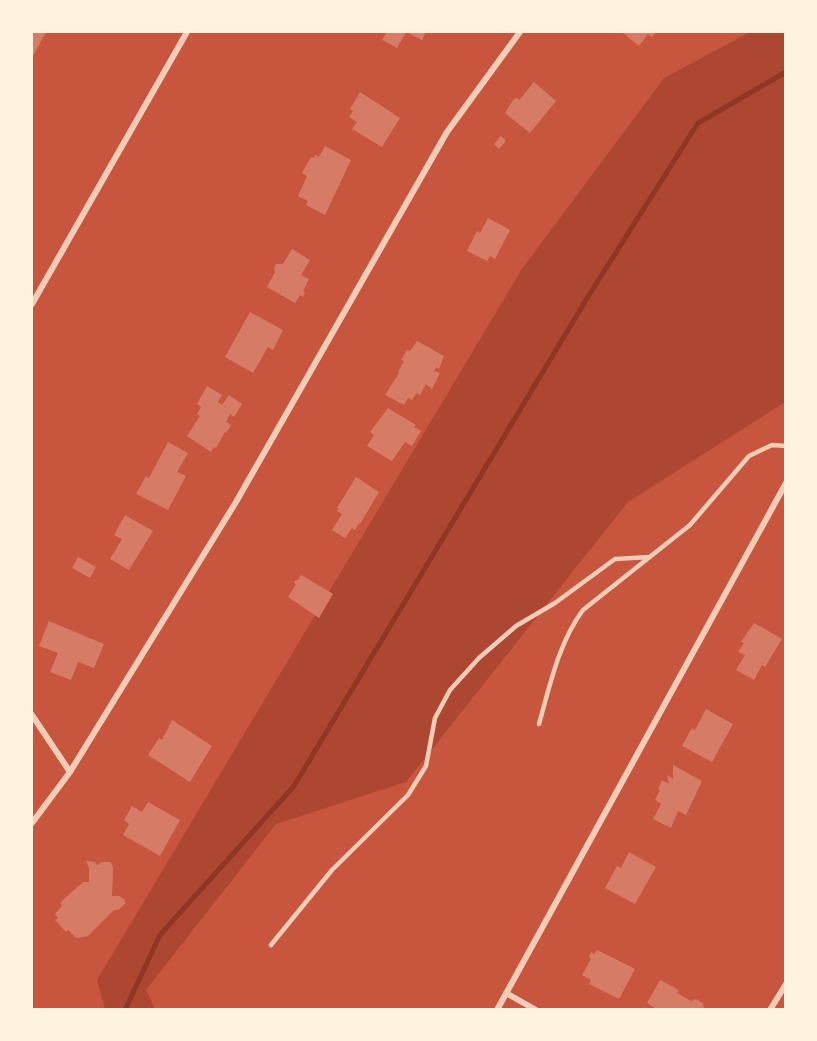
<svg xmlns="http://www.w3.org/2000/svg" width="817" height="1041" font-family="Overpass,sans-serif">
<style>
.green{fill:#ae4732}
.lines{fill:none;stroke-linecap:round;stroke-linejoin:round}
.stream{stroke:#8f3625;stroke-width:5}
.building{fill:#d67c66}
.service{stroke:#f1ccb7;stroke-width:4.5}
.minor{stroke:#f1ccb7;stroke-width:6}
</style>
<rect width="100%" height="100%" fill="#c8553d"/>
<path class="green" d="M750 32H785V402L628 502 406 782 276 824 146 990 155 1009H105L97 980 522 269 664 78Z"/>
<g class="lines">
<path class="stream" d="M125 1010 160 935 294 786 589 295 698 123 786 72"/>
</g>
<path class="building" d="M32 32H46L33 56 32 55Z
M387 32H426L422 40 406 32 397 48 382 40Z
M622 32H656L652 37 648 34 639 46Z
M534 82 556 101 530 133 505 113 513 100 517 98 519 100Z
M360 92 400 118 382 147 352 129 357 122 349 117 353 111 350 109Z
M501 136 506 141 499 149 494 144Z
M325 146 351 160 325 215 306 205 308 201 298 196 307 176 302 173 311 157 314 158 315 155 319 157Z
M488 218 510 230 495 259 490 256 487 261 467 251 477 231 480 233Z
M292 249 310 260 301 275 309 279 303 291 305 292 303 297 300 295 295 303 267 287 275 272 274 268 276 264H283Z
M250 312 283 330 273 350 268 347 253 373 225 357Z
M417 341 444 356 439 369 436 367 434 371 440 373 432 389 426 384 420 395 416 393 412 400 408 398 404 405 385 395 399 373 398 372 404 361 401 360 407 350 410 351Z
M207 386 222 395 218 402 222 405 229 395 242 404 234 417 230 414 226 422 231 425 226 433 225 432 216 448 214 447 211 452 187 436 200 416 197 414 201 407 197 404Z
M388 408 416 425 414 427 421 431 412 446 405 442 392 461 367 446 374 435 370 432Z
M168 442 188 453 177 472 186 476 168 510 136 494 146 476 149 478Z
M356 477 379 492 360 524 359 523 355 530 352 528 345 538 332 530 342 514 337 511 339 508H337Z
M125 515 153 531 129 570 110 559 122 539 114 535Z
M78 557 96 567 90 578 72 568Z
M301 575 333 594 319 618 288 597 296 584 294 583 296 580H298Z
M49 621 104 644 94 668 78 662 71 680 50 672 58 653 39 646Z
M754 623 782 639 765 667 762 665 754 680 736 670 745 655 738 652 744 643 741 642Z
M706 709 733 724 712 762 682 746 692 728 695 730Z
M172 720 212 746 190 782 148 755 159 738 162 740Z
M673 765 702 781 686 815 678 811 671 828 653 819 661 804 655 800 660 790 658 789 662 780 669 784 667 775 673 779Z
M148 802 180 820 160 856 123 835 129 824 124 820 132 806 142 812Z
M629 852 656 867 635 904 605 888 617 866 621 868Z
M86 861 95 862 97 865 102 862H111L113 868 112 896H119L125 900V904L118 910H114L88 936 76 938 68 930 66 932 55 920 58 918 55 914 62 906 60 903 66 897 83 882H89V868Z
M597 950 635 969 619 999 589 984 591 980 582 975 591 959 589 957 591 952 594 954Z
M660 980 679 990 677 993 691 1001 696 999 703 1003 704 1008 707 1010H658L647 1003Z"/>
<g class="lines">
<path class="service" d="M539 724C550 685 559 642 583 610L690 525 749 456 772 445 786 446
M271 945 332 870 408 795 426 766 435 718 450 690 479 658 516 626 555 603 615 559 650 557"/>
<path class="minor" d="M32 304 187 32
M32 715 70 772
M32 823 70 772 236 502 447 132 520 32
M506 993 536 1010
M497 1010 786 483
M770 1010 786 984"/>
</g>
<rect width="817" height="1041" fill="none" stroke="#fff3e0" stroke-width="66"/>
</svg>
